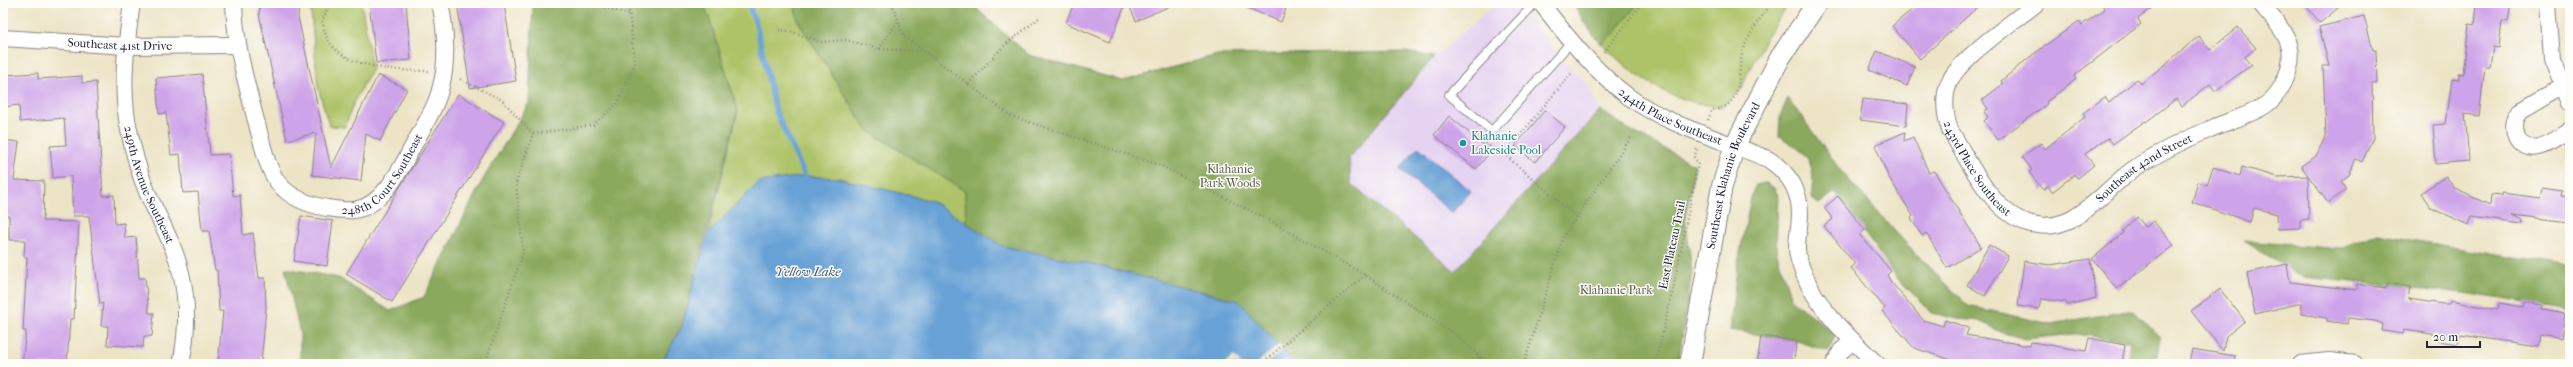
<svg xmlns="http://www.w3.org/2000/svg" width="2573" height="367" font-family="'IM FELL French Canon',serif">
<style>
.built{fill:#e5d3f1}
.green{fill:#aec368;stroke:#687252}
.forest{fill:#8aa95c;stroke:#56664c}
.water{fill:#67a1d6;stroke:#446288}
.pier{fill:#ede4c6}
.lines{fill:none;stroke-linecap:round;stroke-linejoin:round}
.stream{stroke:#67a1d6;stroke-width:5.5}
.building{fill:#cda3e9}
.service-casing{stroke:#888380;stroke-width:10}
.minor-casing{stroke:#888380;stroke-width:18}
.tertiary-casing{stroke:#888380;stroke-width:22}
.path{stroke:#888380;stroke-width:2.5;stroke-dasharray:1 3;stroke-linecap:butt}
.service{stroke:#fff;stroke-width:8}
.minor{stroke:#fff;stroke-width:16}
.tertiary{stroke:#fff;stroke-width:20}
.culture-dot{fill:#0f9aa8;stroke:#fdfcf7;stroke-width:1.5}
.labels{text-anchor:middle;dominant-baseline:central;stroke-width:3;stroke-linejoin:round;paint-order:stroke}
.street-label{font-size:12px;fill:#22223b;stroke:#fdfcf7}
.culture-label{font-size:12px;fill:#0d838f;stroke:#fdfcf7;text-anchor:start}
.park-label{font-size:12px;fill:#535a4b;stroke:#fdfcf7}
.water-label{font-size:13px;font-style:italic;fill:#415b81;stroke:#fdfcf7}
</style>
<rect width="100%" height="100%" fill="#fdfcf7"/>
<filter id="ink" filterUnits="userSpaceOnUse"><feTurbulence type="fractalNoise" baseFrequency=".025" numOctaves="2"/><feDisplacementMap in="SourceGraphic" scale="8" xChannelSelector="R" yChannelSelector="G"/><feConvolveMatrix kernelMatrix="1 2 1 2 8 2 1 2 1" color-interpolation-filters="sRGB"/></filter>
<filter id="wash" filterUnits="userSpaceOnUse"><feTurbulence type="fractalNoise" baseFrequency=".012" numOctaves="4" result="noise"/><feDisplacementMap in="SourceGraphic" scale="16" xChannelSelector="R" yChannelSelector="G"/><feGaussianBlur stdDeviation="0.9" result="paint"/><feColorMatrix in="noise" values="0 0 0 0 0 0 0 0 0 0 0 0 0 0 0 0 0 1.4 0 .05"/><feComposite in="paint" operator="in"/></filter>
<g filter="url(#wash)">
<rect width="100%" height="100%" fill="#ede4c6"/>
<path class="built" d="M1497 3H1521L1528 17 1555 50 1588 85 1600 110 1455 271 1351 184 1349 158 1434 57Z"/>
<path class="green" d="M310 3H360L362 6 372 69 354 102 345 127 329 126 318 87Z
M703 3H794L798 21 867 130 965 191 966 223 932 201 838 178 759 182 708 233 738 111 709 17Z
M1573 3H1789L1764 41 1747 74 1742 89 1721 107C1658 102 1603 56 1573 3Z
M591 359 597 364H564L565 363Z"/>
<path class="forest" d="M533 3H703L709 17 738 111 682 326 661 364H597L591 359 564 364H300V333L285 268 339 278 390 311 424 297 481 183 529 103Z
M794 3H974L979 11 1029 55 1123 81 1217 55 1406 52 1434 57 1349 158 1351 184 1455 271 1600 110 1630 130 1695 165 1685 217 1692 271 1678 364H1295L1239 301 1087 263 1002 246 966 223 965 191 867 130 798 21Z
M1573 3H1638L1615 33 1601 44 1585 24Z
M1788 98 1841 171 1903 240 1968 306 2051 324 2133 310 2160 337 2155 364H2126L2130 341 2075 334 2026 339 2003 333 1979 321 1958 319 1932 313 1897 278 1835 192 1819 204 1811 199C1816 161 1810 155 1779 136L1780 116Z
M1766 183 1774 188 1778 195 1776 250 1791 300 1836 334 1828 351 1797 341 1730 330 1737 267 1752 193 1756 185Z
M2378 234 2570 268V310L2464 293 2302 277 2244 241 2340 249Z"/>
<path class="water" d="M1418 147 1471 191 1452 213 1400 169Z
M805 176 838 178 932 201 1002 246 1087 263 1239 301 1295 364H661L682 326 708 233 759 182Z"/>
<path class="pier" d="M1280 344 1284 349 1266 364H1256Z
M1234 356 1241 364H1225Z"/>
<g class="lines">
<path class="stream" d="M748 3 756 24 776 112 805 176"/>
</g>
<g id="blocks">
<path class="building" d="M260 3H299L298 17 331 168 378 75 407 89 380 141 366 134 361 181 312 175 316 133 287 140 259 14Z
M369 3H406L411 60 376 63Z
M457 3H504L516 81 470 88Z
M1074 3H1126L1110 42 1066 23Z
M1128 3H1177L1136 21Z
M1236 3H1288L1281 22Z
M1920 3H1982L1920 59 1892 26Z
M2101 3H2158L2138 19 2141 24 2074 76 2076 79 2046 102 2047 104 1998 140 1984 121 1988 117 1984 112 1988 109 1982 100 2003 84 2001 81 2031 56 2079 21 2082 25 2105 9Z
M2304 3H2344L2320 23Z
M2477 3H2511L2508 22 2502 21 2499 48 2493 47 2490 67H2485L2479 116 2465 114 2469 161 2436 164 2433 125 2446 124 2452 79 2459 80 2458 74 2463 75 2469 24 2475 25Z
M2364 16 2373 50H2376L2377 83H2372L2373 138 2362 162 2356 159 2349 175 2341 181 2346 189 2328 203 2301 166 2316 156 2326 135 2323 66H2329L2319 27Z
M2238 27 2256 48 2245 57 2252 65 2215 91 2210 84 2182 106 2176 99 2172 102 2146 122 2145 121 2113 144 2108 138 2085 154 2094 165 2078 178 2074 175 2052 192 2048 186 2043 190 2029 172 2032 170 2022 157 2041 143 2045 149 2085 117 2083 113 2105 97 2109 103 2137 79 2141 84 2199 36 2210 50Z
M1877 51 1915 67 1907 86 1869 70Z
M38 73V79L82 76V83L96 82 103 196 114 195 115 224 124 223 125 238 136 237 139 278H145L149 313H154L152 336H144L143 347 107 345 108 326H101L103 303 100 304 89 216H73L71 176 53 178 50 146 66 145 64 118 20 122 19 105 3 107V75Z
M202 74 210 155 229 154 233 196 240 195 243 235 253 233 259 278H265L266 308 261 364H218L223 311H219L217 270H215L209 231H202L198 192 183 193 180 154 171 155 166 113 159 114 156 78Z
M458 94 504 122 392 302 346 274Z
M1863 99 1908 104 1906 126 1860 120Z
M1545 110 1565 127 1535 162 1515 146Z
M1449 116 1491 151 1476 169 1434 135Z
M1905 132 1904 141 1913 137 1929 173 1934 171 1981 247 1947 268 1926 233 1922 236 1911 218 1913 216 1888 176 1875 145Z
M3 140 19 142 14 180 44 181 43 221 79 222 74 319H70L67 364H22L26 331H23L27 257H24L25 240H9V216H4L3 210Z
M2213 167 2240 176 2242 167 2278 177 2308 176 2309 219 2300 220V228L2278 229 2277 214 2254 208 2250 222 2192 202 2198 182 2207 185Z
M2446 176 2455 189 2490 205 2491 195 2502 196V193L2540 198 2542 188 2561 191 2560 196 2570 197V222L2513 215 2523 220 2522 224 2471 217 2468 225 2431 208 2421 193Z
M1838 196 1865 230 1860 235 1891 271 1887 275 1891 282 1923 320 1943 326 1945 320 1969 328 1966 335 2030 346 2031 342 2086 351 2089 338 2125 345 2122 364H1964L1914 348 1882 311 1885 308 1851 268 1855 264 1824 226 1833 219 1824 208Z
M301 216 333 221 327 266 294 261Z
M2137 217 2146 227 2153 221 2174 245 2117 289 2092 259 2123 233 2122 231Z
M1989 245 2008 256 1985 296 1967 285Z
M2090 259 2096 298 2067 305 2066 302 2041 299 2039 309 2018 306 2024 261 2050 265Z
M2287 264 2290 282 2357 290V284L2387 288 2388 283 2410 287 2408 299 2443 304H2450L2451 301 2498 310 2499 303 2524 307 2525 302 2542 305 2541 309 2566 313 2562 339 2540 335 2538 346 2460 335 2458 344 2438 341V335L2404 330 2403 334 2382 331 2383 324 2375 321 2348 318 2347 324 2327 321V318L2301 314 2302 303 2255 314 2247 273Z
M2220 289 2245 321 2226 336 2223 351 2191 311Z
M1761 336 1797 341 1793 364H1757Z
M2192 349 2235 356 2234 364H2189Z"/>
</g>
</g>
<g filter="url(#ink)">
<use href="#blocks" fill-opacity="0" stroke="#888380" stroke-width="1"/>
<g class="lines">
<g class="service-casing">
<path id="service" d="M1535 3 1449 95 1492 131 1571 42"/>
</g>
<g class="minor-casing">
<g id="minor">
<path id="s1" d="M132 3C126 45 120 88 129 130 133 151 139 172 147 192 159 219 174 244 181 273 188 302 187 335 181 364"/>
<path id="s2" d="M234 3C235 46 247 86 258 128 263 146 267 169 279 184 291 198 310 205 327 208 336 209 346 211 354 210 386 206 404 161 418 137 426 122 436 107 440 90 448 65 446 29 440 3"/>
<path id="s3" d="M1541 3C1567 37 1594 71 1629 97 1669 126 1723 140 1768 159 1788 172 1800 189 1800 214 1800 225 1797 236 1797 248 1797 256 1801 267 1804 274 1818 310 1850 338 1877 364"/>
<path id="s4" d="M2037 3C2015 21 1956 60 1948 85 1943 100 1945 115 1950 130 1969 161 1991 212 2028 223 2076 238 2103 188 2138 166 2160 152 2184 140 2208 130 2225 122 2245 117 2261 108 2282 96 2298 62 2287 39 2281 26 2270 15 2260 3"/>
<path d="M2548 3 2552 59 2570 104"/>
<path id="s5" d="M3 38 126 46 237 45"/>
<path d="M2561 87 2519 112C2508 127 2516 152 2539 147 2549 145 2560 137 2570 131"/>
<path d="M1834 364 1841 351 1853 341"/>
<path d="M2301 364 2329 361 2355 364"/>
</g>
</g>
<g class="tertiary-casing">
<g id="tertiary">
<path id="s6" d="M1690 364 1722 186 1735 145 1780 58 1817 3"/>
</g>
</g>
<path class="path" d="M330 3 322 21C324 27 325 36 329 41 345 69 400 71 429 71
M589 3 631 15
M892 3 904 36 1011 116 1159 165 1269 220 1365 275 1459 337 1480 357 1497 364
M779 30 790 31 821 42 846 40 879 49 923 51
M879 49 898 21
M1604 52 1642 3
M1571 74 1504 154 1577 217
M460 79 502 100 533 134
M968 84 1004 46 1039 18
M1708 120 1712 110C1747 106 1735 74 1743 51 1749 33 1760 18 1772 3
M1486 143 1501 156 1504 154
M485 364 523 252 516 183 533 134 593 125 617 104 635 63 628 3
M1261 364 1365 275
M1474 364 1480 357
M1524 364 1563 237 1632 136
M1655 364 1674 285 1698 163 1694 157 1697 149"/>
<use href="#service" class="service"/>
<use href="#minor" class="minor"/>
<use href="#tertiary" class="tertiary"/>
</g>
</g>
<circle class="culture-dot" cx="1463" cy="143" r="4"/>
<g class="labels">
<g class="street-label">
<text stroke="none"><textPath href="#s5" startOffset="117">Southeast 41st Drive</textPath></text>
<text stroke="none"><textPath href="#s3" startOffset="175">244th Place Southeast</textPath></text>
<text stroke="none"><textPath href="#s4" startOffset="215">243rd Place Southeast</textPath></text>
<text stroke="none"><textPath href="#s2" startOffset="315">248th Court Southeast</textPath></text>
<text stroke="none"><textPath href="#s4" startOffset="426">Southeast 42nd Street</textPath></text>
<text stroke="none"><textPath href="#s6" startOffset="194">Southeast Klahanie Boulevard</textPath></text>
<text stroke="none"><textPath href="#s1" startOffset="186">249th Avenue Southeast</textPath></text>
<text transform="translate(1672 245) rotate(-78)">East Plateau Trail</text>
</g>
<g class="culture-label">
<text x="1471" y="136">Klahanie<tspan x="1471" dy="14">Lakeside Pool</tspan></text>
</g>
<g class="park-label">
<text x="1230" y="169">Klahanie<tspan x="1230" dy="14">Park Woods</tspan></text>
<text x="1616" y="290">Klahanie Park</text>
</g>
<g class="water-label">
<text x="808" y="271">Yellow Lake</text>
</g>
</g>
<rect width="2573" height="367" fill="none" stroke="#fdfcf7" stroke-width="16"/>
<path d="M2427 341v6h53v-6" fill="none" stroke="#22223b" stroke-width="2"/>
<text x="2433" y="341" font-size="12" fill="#22223b" stroke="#fdfcf7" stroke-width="3" paint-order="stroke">20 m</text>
</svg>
